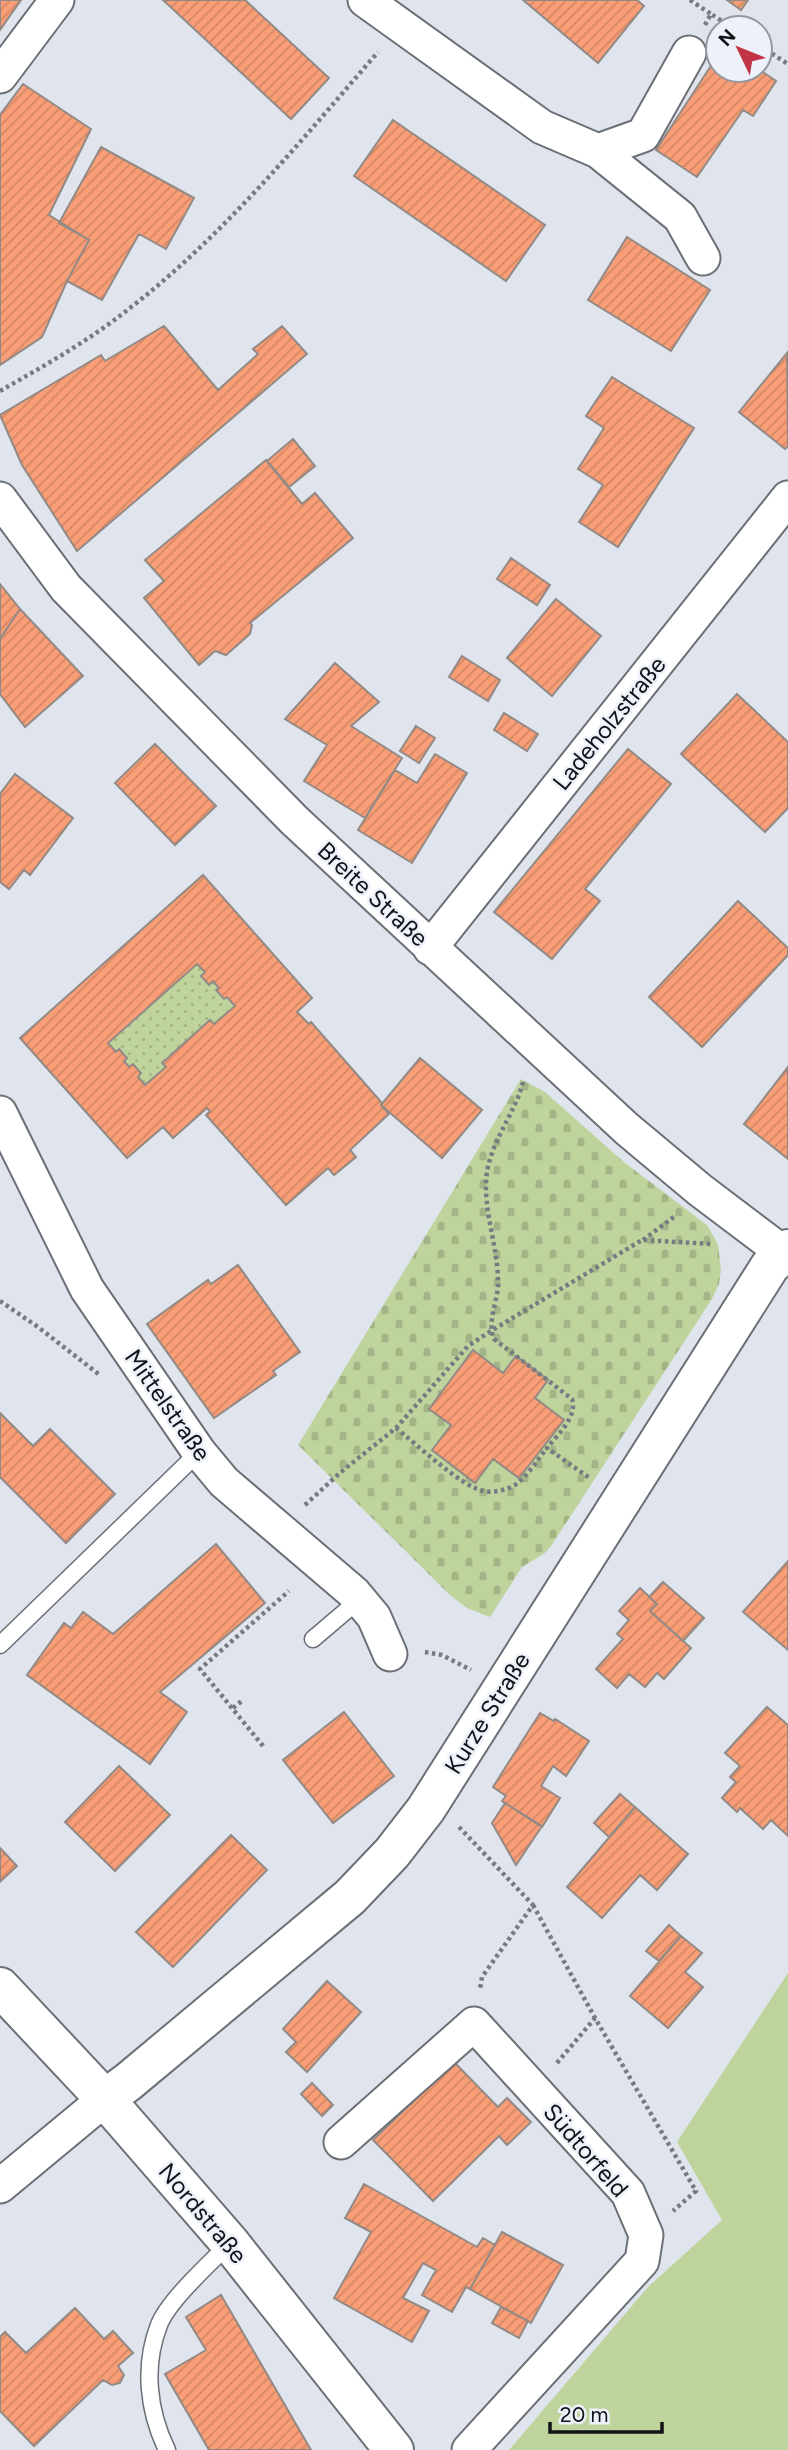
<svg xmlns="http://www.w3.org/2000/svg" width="788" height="2450" font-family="Figtree,sans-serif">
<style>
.green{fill:#bfd49d}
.cemetery{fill:url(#cemetery-stones)}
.garden{fill:url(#garden-dots)}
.building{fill:url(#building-hatch);stroke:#938a86;stroke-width:2;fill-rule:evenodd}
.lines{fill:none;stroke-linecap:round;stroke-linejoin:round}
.service-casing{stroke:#6b7077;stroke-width:19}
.minor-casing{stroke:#6b7077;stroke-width:37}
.secondary-casing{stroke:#6b7077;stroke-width:42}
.path{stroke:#777b81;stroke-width:4.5;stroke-dasharray:3.5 3.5;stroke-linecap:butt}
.service{stroke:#fff;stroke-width:16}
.minor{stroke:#fff;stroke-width:33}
.secondary{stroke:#fff;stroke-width:38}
.labels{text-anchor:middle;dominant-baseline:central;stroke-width:5;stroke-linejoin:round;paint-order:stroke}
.street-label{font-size:24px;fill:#101215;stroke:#ecf1fa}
</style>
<defs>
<pattern id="cemetery-stones" width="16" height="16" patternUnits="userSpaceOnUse" patternTransform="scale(1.75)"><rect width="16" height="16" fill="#bfd49d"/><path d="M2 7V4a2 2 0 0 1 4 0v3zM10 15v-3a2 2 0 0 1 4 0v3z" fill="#a3b586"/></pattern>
<pattern id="garden-dots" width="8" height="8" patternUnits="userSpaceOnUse" patternTransform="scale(1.75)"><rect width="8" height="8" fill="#bfd49d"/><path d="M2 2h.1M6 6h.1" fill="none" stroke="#a3b586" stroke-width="1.8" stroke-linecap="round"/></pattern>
<pattern id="building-hatch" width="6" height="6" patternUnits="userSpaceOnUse" patternTransform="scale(1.75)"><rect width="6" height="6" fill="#f99e76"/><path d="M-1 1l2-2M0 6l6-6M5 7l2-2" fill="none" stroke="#d48765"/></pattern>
</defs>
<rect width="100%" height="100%" fill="#dfe4ed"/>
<path class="green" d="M788 1973V2450H509L648 2287 722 2220 677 2142Z"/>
<path class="cemetery" d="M521 1079 545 1092 625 1163 707 1225 718 1244 721 1270 719 1284 712 1299 551 1546 545 1553 522 1567 490 1617 467 1608 450 1595 298 1445Z"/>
<path class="garden" d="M197 964 205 972 209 984 213 981 219 988 216 991 224 999 227 997 235 1006 214 1024 209 1020 162 1063 166 1067 145 1085 108 1043Z"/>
<path class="building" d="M0 0H21L0 30Z
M163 0H245L329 78 291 119Z
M523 0H637L644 6 598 63Z
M727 0H748L741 10Z
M718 55V70H760L776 81 753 116 743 110 697 177 656 150Z
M23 84 91 129 49 215 89 240 67 281 42 337 0 365V115Z
M393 120 545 225 506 281 354 176Z
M101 147 194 198 166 249 139 234 102 300 67 281 89 240 59 223Z
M627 237 710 290 671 351 588 300Z
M164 326 218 390 258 354 253 349 282 326 307 354 77 551 22 465 0 415 101 355 105 361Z
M787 353 788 446 785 449 739 412Z
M612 377 694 428 618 547 579 522 603 485 578 469 604 428 586 416Z
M293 439 315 466 289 487 267 461Z
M266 460 302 504 315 493 353 538 250 623 252 625 250 634 226 655 215 651 199 665 144 598 164 581 145 560Z
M511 558 550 585 537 605 497 579Z
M0 584 20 609 0 639Z
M556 599 601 636 552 696 507 658Z
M20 609 83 676 25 727 0 694V639Z
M462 656 500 680 488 701 449 677Z
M335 663 379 702 351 726 402 758 365 818 304 781 327 745 285 719Z
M737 694 788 742V808L765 832 681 754Z
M504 713 538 734 527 751 494 730Z
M416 726 435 738 419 763 400 751Z
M155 744 216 806 175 845 115 783Z
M628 749 671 784 585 889 600 901 552 959 494 912Z
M435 754 467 773 412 863 358 830 395 770 417 783Z
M15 774 73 818 30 875 24 870 9 889 0 882V794Z
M203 875 312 998 297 1012 309 1024 311 1022 382 1103 381 1105 389 1114 350 1150 356 1157 334 1175 328 1168 286 1205 206 1115 210 1111 207 1108 173 1138 163 1127 127 1158 20 1038ZM197 964 205 972 201 976 209 985 213 981 219 988 216 990 224 999 227 997 235 1006 214 1024 210 1020 162 1063 166 1067 145 1085 138 1077 141 1073 133 1064 129 1067 124 1061 127 1058 119 1049 116 1052 108 1043Z
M738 901 788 948V955L702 1047 649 997Z
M420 1058 482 1110 442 1158 381 1105Z
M788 1067V1159L744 1124Z
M238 1265 300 1352 273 1371 276 1375 214 1418 147 1324 208 1280 211 1284Z
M473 1350 503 1373 516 1356 548 1380 535 1398 564 1420 519 1478 493 1459 475 1483 432 1450 451 1425 429 1409Z
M0 1413 33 1446 50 1429 115 1494 66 1543 0 1477Z
M216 1544 265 1603 160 1692 187 1712 150 1764 27 1675 64 1623 71 1628 83 1612 113 1634Z
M788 1561V1650L743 1612Z
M663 1582 704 1618 683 1641 650 1611 657 1604 649 1597Z
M640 1588 657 1604 650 1611 691 1648 664 1679 657 1673 645 1687 629 1674 617 1688 596 1669 623 1639 617 1634 629 1620 619 1611Z
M767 1707 788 1725V1836L771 1820 763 1829 740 1808 737 1812 722 1798 736 1782 730 1777 740 1766 725 1753Z
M344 1712 394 1776 333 1823 283 1760Z
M540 1713 554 1721 555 1719 589 1741 566 1776 553 1766 541 1786 560 1798 542 1827 502 1801 506 1796 493 1787Z
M119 1766 170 1815 115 1871 65 1822Z
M620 1794 635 1807 609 1837 594 1823Z
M505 1803 542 1826 516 1865 492 1823Z
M635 1807 688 1854 657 1890 640 1875 602 1918 567 1887Z
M231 1835 267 1870 173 1967 136 1932Z
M0 1848 17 1866 0 1882Z
M669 1925 681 1936 659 1961 646 1951Z
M681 1936 702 1953 685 1972 703 1987 668 2028 630 1996Z
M327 1981 361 2012 307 2072 286 2052 296 2042 283 2029Z
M454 2062 498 2107 507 2098 531 2122 507 2145 499 2136 433 2201 373 2140Z
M312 2083 333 2105 322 2116 301 2094Z
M364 2184 477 2247 483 2238 495 2245 470 2289 466 2287 452 2312 422 2295 436 2270 423 2263 403 2298 429 2311 412 2342 334 2298 371 2232 345 2218Z
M502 2232 563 2265 531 2323 470 2289Z
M221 2295 311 2450H209L165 2374 206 2350 186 2317Z
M501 2307 528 2321 519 2338 492 2323Z
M75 2308 104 2339 113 2331 133 2353 118 2366 124 2375 120 2383 112 2385 103 2380 34 2446 0 2411V2337L5 2332 26 2353Z"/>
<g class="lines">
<g class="service-casing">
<path id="service" d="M313 1639 360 1599
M0 1645 199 1452
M167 2450C148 2411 143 2366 159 2325 168 2301 211 2262 230 2243"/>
</g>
<g class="minor-casing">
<path id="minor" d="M365 0 542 127 598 151 643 135 689 53
M0 76 57 0
M598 151 680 217 703 258
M0 499 66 588 295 821 627 1129 700 1190 782 1252
M430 948 788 498
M0 1113 87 1289 199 1452 224 1482 354 1593 374 1617 390 1654
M341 2142 474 2024 628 2193 646 2235 642 2261 469 2450
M0 2186 105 2099"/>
</g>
<g class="secondary-casing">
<path id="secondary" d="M0 1987 105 2099 230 2243 394 2450
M105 2099 128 2082 350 1897 392 1853 426 1809 770 1266 788 1249"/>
</g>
<path class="path" d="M690 0 711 14
M705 25 711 14 733 28
M760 46 788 64
M0 391C44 366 90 340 130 308 224 235 300 142 378 52
M523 1082C514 1117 487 1145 486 1183 485 1218 499 1251 498 1286 497 1302 487 1323 494 1339L572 1399C578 1417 557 1435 547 1448L591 1479
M643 1240 675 1216
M0 1301 38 1327 101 1376
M396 1428C415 1443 463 1488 484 1491 494 1493 506 1490 515 1485 528 1476 537 1460 547 1448
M305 1505 341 1472 396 1428 468 1346 491 1331 642 1240 712 1244
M425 1652 442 1655 471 1670
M233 1708 243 1700
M263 1746 200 1669 289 1591
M459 1827 533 1905 482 1977 480 1989
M533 1905 595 2018 696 2191 673 2211
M557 2063 595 2018"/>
<use href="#service" class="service"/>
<use href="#minor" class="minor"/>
<use href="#secondary" class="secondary"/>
</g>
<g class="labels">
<g class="street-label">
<text transform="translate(609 723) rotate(-51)">Ladeholzstraße</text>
<text transform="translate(373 894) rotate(43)">Breite Straße</text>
<text transform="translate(168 1405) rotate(55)">Mittelstraße</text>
<text transform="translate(487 1713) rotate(-58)">Kurze Straße</text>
<text transform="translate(586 2150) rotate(49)">Südtorfeld</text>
<text transform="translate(203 2213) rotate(50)">Nordstraße</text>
</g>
</g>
<g transform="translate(739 49) rotate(313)"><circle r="33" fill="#ecf1fa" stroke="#94989e" stroke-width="2"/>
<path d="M0-5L12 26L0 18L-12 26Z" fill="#c33346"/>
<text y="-10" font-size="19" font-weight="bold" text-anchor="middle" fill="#101215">N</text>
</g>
<path d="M550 2422v10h112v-10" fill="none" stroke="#101215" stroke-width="3.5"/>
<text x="560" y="2422" font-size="21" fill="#101215" stroke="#ecf1fa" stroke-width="5" paint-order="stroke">20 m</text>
</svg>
